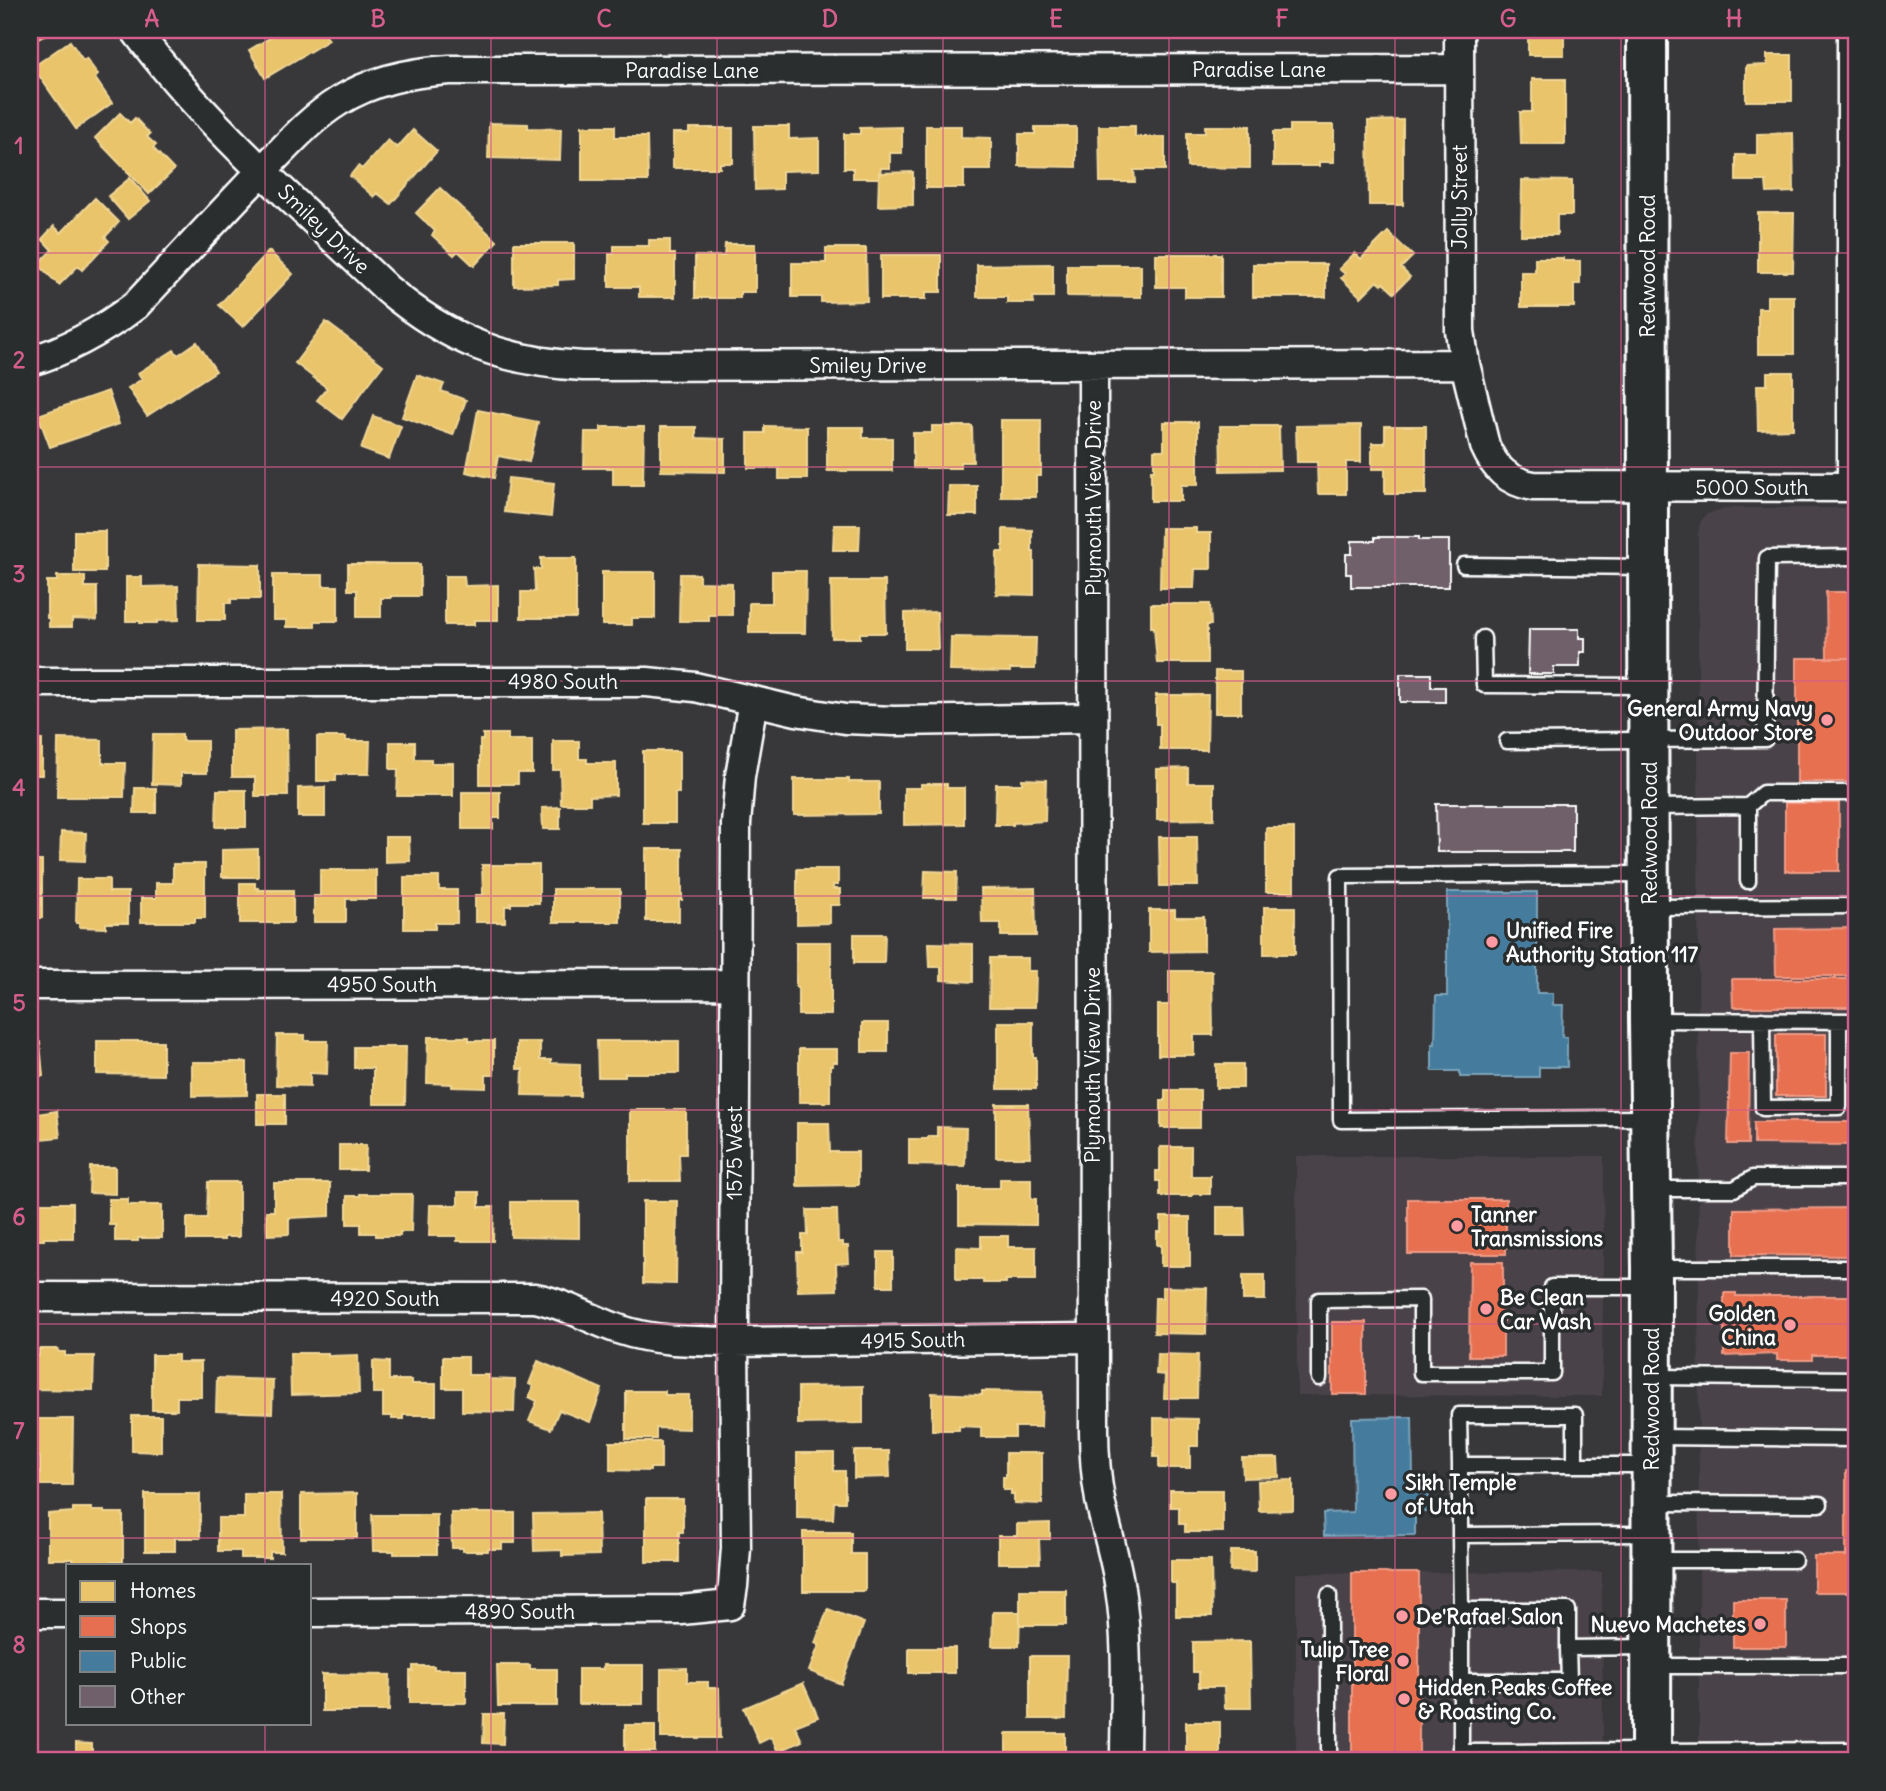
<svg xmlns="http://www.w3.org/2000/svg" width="1886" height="1791" font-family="Delius,sans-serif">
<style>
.built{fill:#494349}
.homes{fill:#e9c46a;stroke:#f0d697;stroke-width:2}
.shops{fill:#e76f51;stroke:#ee9a85;stroke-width:2}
.public{fill:#457b9d;stroke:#7da3ba;stroke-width:2}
.building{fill:#70606b;stroke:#fff;stroke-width:2}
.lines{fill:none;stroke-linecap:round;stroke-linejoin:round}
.lane-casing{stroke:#fff;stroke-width:19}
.street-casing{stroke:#fff;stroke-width:33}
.primary-casing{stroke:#fff;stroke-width:44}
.lane{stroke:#2a2d2e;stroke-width:14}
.street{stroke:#2a2d2e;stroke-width:28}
.primary{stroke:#2a2d2e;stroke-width:38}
.grid{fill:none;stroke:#d45d8c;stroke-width:2;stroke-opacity:0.55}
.poi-dot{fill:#ff9aa2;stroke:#2a2d2e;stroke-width:2.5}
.labels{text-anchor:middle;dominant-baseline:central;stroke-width:7;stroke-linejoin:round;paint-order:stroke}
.street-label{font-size:21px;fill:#fff;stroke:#2a2d2e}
.poi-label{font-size:21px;font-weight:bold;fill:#fff;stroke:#2a2d2e;text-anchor:start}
.neatline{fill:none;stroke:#d45d8c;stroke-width:2.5}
.grid-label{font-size:23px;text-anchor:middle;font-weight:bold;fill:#d45d8c}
</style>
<rect width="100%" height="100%" fill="#38373a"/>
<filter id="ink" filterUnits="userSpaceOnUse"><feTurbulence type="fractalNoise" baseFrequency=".0143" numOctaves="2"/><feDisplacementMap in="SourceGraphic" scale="14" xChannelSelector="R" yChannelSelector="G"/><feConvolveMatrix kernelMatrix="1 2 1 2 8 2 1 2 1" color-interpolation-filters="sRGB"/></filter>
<g filter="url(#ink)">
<path class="built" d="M1733 508H1856V1761H1699L1698 534 1700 523 1705 515 1715 511Z
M1296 1156H1604L1602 1396 1297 1395Z
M1602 1572 1603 1761H1296V1573Z"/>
<path class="homes" d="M30 30H56L32 42 30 39Z
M283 30H322L329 40 265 78 249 50Z
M1528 30H1564V55H1528Z
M1757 30H1793V36H1757Z
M70 41 83 60 86 58 98 75 95 78 112 103 76 129 33 67Z
M1767 55H1792V101H1746V66L1767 65Z
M1532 79H1565V144H1521L1520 112H1532Z
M120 113 130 123 135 118 150 134 147 137 156 145 153 148 174 170 149 194 95 138Z
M1403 120V205H1369L1368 121Z
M489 123 528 124V128L561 129 560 160 488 158Z
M1290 125H1334V162H1319V166H1273V132H1290Z
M582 126H615V137H647L648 181H582Z
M754 126H789V139L819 138V170L782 171V189L755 190Z
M926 126H961V137L991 138V170H964V188H926Z
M1099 126H1135V137H1165V170H1134L1135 182H1100Z
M1205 126H1250V168L1187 167V133H1205Z
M902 127V153H890V168H881L879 178H853V168H844V134H860V128Z
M1035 127H1076V167L1019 166V134H1035Z
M689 128H733V163H720V168H673V133H689Z
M413 130 437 151 391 204 377 193 374 197 350 176 358 166 362 169 388 140 397 148Z
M1793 133 1794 192 1767 193 1766 181H1736V155H1757V134Z
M913 172V205L878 206 879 173Z
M130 178 150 201 128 219 108 196Z
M1522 180 1572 181V215H1557V235H1521Z
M440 188 497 241 474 266 458 251 454 255 432 235 435 231 416 213Z
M95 198 119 222 105 237 109 241 82 270 78 266 59 285 38 264 52 250 42 239 54 226 61 233Z
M1758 213H1794L1793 272H1758Z
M1388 232 1413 256 1401 268 1410 277 1394 293 1383 283 1382 285 1377 281 1361 297 1341 278 1345 274 1339 269 1355 253 1361 259Z
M649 240H670V254H675V297H639V287H609V254H614V246H649Z
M514 243H574V279L558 280V285L514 286Z
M725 244H755V292H740V298H695V256H724Z
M826 248H866L867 301 821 302V297H792V263H826Z
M269 251 293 274 243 327 219 305Z
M1156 254H1221V297H1185V287H1156Z
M881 255H941V292H926V299H881Z
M1535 258H1563V261H1580V284H1574V307H1521V272H1535Z
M1053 264V297H1033L1034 303H1007V297H977V265Z
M1253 264H1326V297H1253Z
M1067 265H1141V297L1067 296Z
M1767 296H1794V354H1758V308H1767Z
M326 322 383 365 342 419 317 400 327 388 295 363Z
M197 342 216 371 147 416 128 388 142 379 138 373 174 350 178 355Z
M1767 372H1793V429L1758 430 1757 385H1767Z
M417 375 444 384 441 391 466 400 453 435 402 417Z
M108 391 119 424 50 447 38 415Z
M478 410 538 422 529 462 498 456 494 478 466 472Z
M373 416 401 426 389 459 361 449Z
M1001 420H1041V476H1036V497H1001Z
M1164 422H1198V485H1181V501H1151V470H1154V450H1164Z
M1361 425V462H1346V494H1318L1317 462H1297L1296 426Z
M765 426 807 427V479H779V468H748V433H765Z
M932 426H972L973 462H960V468H913V433H932Z
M1220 426H1279L1280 470 1221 471Z
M1385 426H1426V494H1385V469H1372V443H1385Z
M601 427H644L643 485H613V468H584L585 432H601Z
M661 427H696V438L725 439V472L661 471Z
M827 427H863V438H892V471H827Z
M508 478 554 483 551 517 504 512Z
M949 486H977V515H948Z
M834 525H860L859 550H833Z
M1161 528H1196V533H1211V569H1195L1194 588H1160Z
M1003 529 1032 530V552H1034V595L996 594 997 552H1003Z
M74 531H105V572H74Z
M541 558H576V618H521V592H535L534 569H541Z
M199 564 260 565V599H231V603H225V620H198Z
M348 564H420V596H391V598H381V617H357V590H348Z
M772 571H806L805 633H749V603H772Z
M602 572H655V618H632V625H602Z
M680 574H699V582L732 583V615H709V621H679Z
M273 575H323V586H338V621H315V627H286V620H273Z
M57 576H85V587H97V620L72 619V627H49V618H47V581H57Z
M445 576H464L465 586 498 585V620H474V625H445Z
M126 577H142V587L178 586 179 620 157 621V623H140V621H126Z
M831 581H885L886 633H860V638H832Z
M1151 604H1210L1211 625H1207V663H1157L1154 627H1151Z
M937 612 938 649H905V613Z
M951 637 1036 638 1035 669H1010V672L950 671Z
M1215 671H1241V713H1215Z
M1156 695H1208L1207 750H1160V724H1156Z
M287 729 288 796H255V777H232V730Z
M153 734H182V741H207V773H181V785L152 784Z
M483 734H508V740H532V773H518V784H480V740H483Z
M317 737H346V741H370L369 774H336V781H317Z
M58 739 102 740V763H125L124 797H57Z
M30 740H42V775H30Z
M553 741H579V759H587V763H616V795L590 796V804H561L560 770H553Z
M390 742H415V759H431V763H453V796H397L398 769H390Z
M643 751H679V793H675V823H643Z
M1188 768V783H1214V819L1157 820V769Z
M794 779H849V782H879V814L794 815Z
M1022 779 1046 780 1045 821 1013 823V825H995L996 784H1022Z
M921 784H947V788H964V824L904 825V788H921Z
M325 787V817H298V788Z
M135 788H156V813H134Z
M217 790H246V827H216Z
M462 792H500V818H493V829H462Z
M560 807V829H543L542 808Z
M1266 828H1294V892H1266Z
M61 832 86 833 85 861 60 860Z
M385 837H409L410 861 385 862Z
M1159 837H1197L1198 886H1160Z
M258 849V877H222V850Z
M646 849H682V900H679V921H646Z
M30 861H42V918H30Z
M173 864H205V918H195V922H141V898H156V883H173Z
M482 865H539V903H511V906H505V922H475V895H483Z
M797 869H838V885H833V889H840V905H830V923L797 924Z
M320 870H376V899H346V922H314V896H320Z
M925 871 957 872 956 898H924Z
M404 877H439V890H457V923H435V929H404Z
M77 879H109V892H128V923H106V928L79 927V923H76Z
M240 883H255V888H258V890H293V923H240Z
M1035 888 1036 936H1001V923H982L981 889Z
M553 889H620V922H553Z
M1264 907H1295V954H1264Z
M1149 910H1175V917H1204V951L1149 952Z
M854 934H885L884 963H854Z
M796 942H831V1015H798V987H796Z
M929 943 973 944V982L941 980V967H930Z
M990 958H1028V971H1036L1035 1007H989Z
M1169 971H1212L1213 1035H1194V1055H1158V1005H1169Z
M998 1022H1033V1057H1036V1089H998Z
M862 1023H888V1052H862Z
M277 1035H305V1041H328L327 1074 310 1073V1086L276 1085Z
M428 1037H469V1041H494V1075H486V1088L452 1087V1084L427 1083Z
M97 1041H163V1075L97 1074Z
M597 1041H679V1073H625V1077H598Z
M40 1042 43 1076 30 1077V1043Z
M517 1042H540V1060H551V1063L580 1064V1096L522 1095 523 1069H517Z
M354 1047H406L405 1104H373V1068H354Z
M799 1049H837V1062H833V1066H830V1102H799Z
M192 1062H247V1095L192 1096Z
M1216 1064H1243V1088H1216Z
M1165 1090H1200V1128H1161V1101H1165Z
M257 1094H285V1124H257Z
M996 1104H1028L1030 1157H996Z
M630 1110H686V1154H679L680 1181H630Z
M57 1111 60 1137 30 1140V1115Z
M797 1123H829L830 1152H858V1185L797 1186Z
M937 1127 966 1128 965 1166 909 1165V1139H928V1136H937Z
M339 1145H366L365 1170H339Z
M1160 1147H1191V1176H1210V1194H1192V1196H1160V1181H1156V1171H1160Z
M90 1167H115V1194L89 1193Z
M1000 1179H1031V1199H1036V1225L959 1224V1188H1000Z
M208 1182H239V1237H224V1240H187V1218H207Z
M274 1183H330V1216L289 1218V1234L267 1235 266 1211H274Z
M458 1192H479V1207H494L493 1241H457V1236H429L430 1205H458Z
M360 1194H412L411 1232H400V1236H376V1233H361V1224H347V1196H360Z
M109 1199H128V1205H162V1238H138V1241H115V1225H109Z
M643 1201H677L676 1284 643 1283Z
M511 1202H579V1238L511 1237Z
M30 1203H73V1238H44V1240H30Z
M1217 1207H1244L1245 1236H1217Z
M807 1210H837L838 1242H843V1246H848L849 1263 836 1264 837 1290 798 1291 797 1252H802V1235H808Z
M1161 1217H1190V1266H1161V1245H1157V1232H1161Z
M981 1236H1008V1247H1036V1280H1006V1283H983V1280H956V1247L981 1248Z
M878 1252H893V1286H878Z
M1243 1275H1265V1300H1243Z
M1162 1287 1207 1288 1206 1334 1154 1333 1155 1298H1162Z
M39 1349H57L59 1352H65V1356H94L93 1390 30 1389V1356H39Z
M290 1353H328V1356L358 1355 359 1393 291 1395Z
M1157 1354 1198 1355 1197 1398H1164L1165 1375 1156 1374Z
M152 1355H178V1362H201V1397H177V1410H152Z
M443 1357H468V1375H489V1379L515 1380 514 1412 462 1411V1388H443Z
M373 1361 389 1362V1380H411V1384H436V1415H403V1419H392V1416H383V1393H373Z
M538 1361 602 1389 590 1422 559 1410 551 1429 529 1421 537 1401 529 1397 533 1386 529 1384Z
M217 1378 273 1380 272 1413 216 1411Z
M863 1386V1423L798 1424V1387Z
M626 1391H665V1395H689V1429L656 1428V1439H626Z
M982 1391 1042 1392 1041 1427H1015V1437H981V1427L959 1426V1430H932V1393L982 1395Z
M132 1416H161V1452L132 1451Z
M1154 1418 1198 1419V1446H1190V1468H1159V1457H1154Z
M35 1419H73L72 1485H40V1457H35Z
M610 1442H661V1468H650V1471L610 1470Z
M854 1451H889L890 1477 854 1478Z
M797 1453H834V1471H845V1502H834L833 1519 797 1518Z
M1006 1453H1042V1504L1014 1503V1494H1011V1490H1003V1477H1006Z
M1242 1458H1278L1279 1477 1243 1478Z
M1293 1480V1510L1259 1511 1258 1481Z
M1170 1490H1223V1532H1185V1524H1179V1507H1170Z
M357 1493V1538H301V1494Z
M145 1494H200V1538H175V1551H145Z
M244 1494H281L282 1552H270V1558H241V1551H218V1518H244Z
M646 1499H683V1532H679V1562H646Z
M73 1508H92V1511H104V1513H123V1562H73V1559H48V1514L73 1512Z
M451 1513H515V1543H502V1549H488V1551H463V1548H452Z
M598 1513 599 1555 562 1556V1550L534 1551 533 1514Z
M372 1515H437V1554H394V1551H373Z
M1050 1523V1539H1039L1040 1563H998V1536H1017V1524Z
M803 1532H851V1554H865V1591H803Z
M1231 1551H1255V1572L1230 1571Z
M1171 1560H1211L1212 1616H1176V1583H1171Z
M1020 1590H1066V1625H1020Z
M828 1609 864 1623 841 1684 809 1671 819 1645 815 1643Z
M993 1612H1020L1019 1646H992Z
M1250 1641 1251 1708H1225L1224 1687H1199V1672H1193V1642Z
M909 1648H955V1673H909Z
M1030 1656H1067L1066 1719H1030Z
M497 1665H530V1669H557V1706H498Z
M603 1665H643V1704H578V1669H603Z
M413 1666H434V1669H466V1703H410V1671H413Z
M687 1668V1682H708V1688H719L720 1738H661V1669Z
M322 1674 390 1675 389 1711H322Z
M803 1683 818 1717 795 1726 802 1741 778 1752 771 1737 759 1743 744 1708Z
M484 1714H504L503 1744 483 1743Z
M1186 1722H1220V1761H1186Z
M625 1725H655V1752H625Z
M1006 1733H1065V1761H998V1760H1006Z
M76 1743 92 1744V1759H76Z"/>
<path class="shops" d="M1826 592H1856V658H1827Z
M1797 658H1856V782H1797Z
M1785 803H1839V871H1785Z
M1856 928V976H1776L1775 929Z
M1732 979H1856V1007H1733Z
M1854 1033H1856V1259H1855L1854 1145 1754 1144V1122H1853Z
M1776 1034H1826V1096H1776Z
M1730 1053H1749L1748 1144H1728Z
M1408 1199H1506V1254H1408Z
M1850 1208 1851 1256 1734 1255V1209Z
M1470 1262H1503V1356H1469Z
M1724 1293H1736V1296H1856V1355H1812V1360H1777V1354L1724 1356Z
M1332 1322H1366V1394H1332Z
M1846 1471H1856V1592H1814V1556H1846Z
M1352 1573H1419V1761H1352Z
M1733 1600H1786V1647H1733Z"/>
<path class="public" d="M1447 892H1537V993H1553V1005H1563L1562 1037H1567V1067H1539V1077H1460V1071H1432V1044H1435L1436 996H1447Z
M1412 1417 1413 1477H1428V1512H1415V1535L1324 1536 1323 1513 1353 1512 1352 1418Z"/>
<path class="building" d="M1375 537H1419V540H1449V587H1351V574H1346V554H1352V541H1375Z
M1529 629H1579V638H1585V652H1580V667H1554V674H1528Z
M1400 674H1431V687H1445V702H1400Z
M1436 804H1573V852H1437Z"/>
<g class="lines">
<g class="lane-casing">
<path id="lane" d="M1464 565 1647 567
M1483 638 1484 685 1647 686
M1507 741 1765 739 1767 558 1856 557
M1748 806 1763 793H1856
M1649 807 1748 806V881
M1647 874 1340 876 1341 1120 1648 1118
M1650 907 1856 906
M1651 1020 1856 1021
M1762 1020 1763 1108 1839 1107V1021
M1652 1189H1734L1753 1178H1844
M1655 1268H1856
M1655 1377 1856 1379
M1319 1378V1300L1421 1299V1373H1552V1287H1650
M1653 1437 1856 1439
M1460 1465 1459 1415H1575V1465
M1652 1503 1820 1504
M1649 1534 1460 1535V1465H1650
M1460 1535 1461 1610
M1652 1560H1794
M1329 1595V1761
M1652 1666H1856
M1461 1681H1569L1568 1648
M1461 1752 1856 1750
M1461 1761V1610H1568V1648L1649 1647"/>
</g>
<g class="street-casing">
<path id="street" d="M135 30C207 127 300 206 387 289 448 340 504 362 583 366L1465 364
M1459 30 1460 331 1465 364 1485 446C1495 469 1508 481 1533 486L1856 487
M30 361C69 350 103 330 136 305 177 261 218 217 260 173 285 148 308 120 339 101 373 80 411 72 450 70L1459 69
M1093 365 1094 1430C1094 1453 1096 1477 1100 1500 1106 1530 1116 1559 1120 1589 1129 1645 1125 1704 1125 1761
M1852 487V30
M30 682H647L695 687 796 711 845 719 894 721 1093 718
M30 985 735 984
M30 1297 535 1298C566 1304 592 1320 621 1330 657 1342 696 1341 734 1342L1092 1338
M310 1612 681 1610 730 1605 733 1586 736 1548 734 1342 736 824 740 776 753 701
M30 1613H68"/>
</g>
<g class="primary-casing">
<path id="primary" d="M1647 30 1649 1020 1652 1268 1651 1761"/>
</g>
<use href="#lane" class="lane"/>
<use href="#street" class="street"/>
<use href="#primary" class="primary"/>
</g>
</g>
<path class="grid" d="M265 30V1565M491 30V1761M717 30V1761M943 30V1761M1169 30V1761M1395 30V1761M1621 30V1761M30 253H1856M30 467H1856M30 681H1856M30 896H1856M30 1110H1856M30 1324H1856M30 1538H1856M265 1723V1761"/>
<g class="poi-dot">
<circle cx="1827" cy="720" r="7"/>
<circle cx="1492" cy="942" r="7"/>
<circle cx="1457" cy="1226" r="7"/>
<circle cx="1486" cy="1309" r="7"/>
<circle cx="1790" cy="1325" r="7"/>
<circle cx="1391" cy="1494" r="7"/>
<circle cx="1402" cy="1616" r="7"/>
<circle cx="1760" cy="1624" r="7"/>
<circle cx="1403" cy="1661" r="7"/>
<circle cx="1404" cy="1699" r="7"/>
</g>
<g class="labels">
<g class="street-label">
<text x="1259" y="69">Paradise Lane</text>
<text x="692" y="70">Paradise Lane</text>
<text transform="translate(1459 197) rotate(-90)">Jolly Street</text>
<text transform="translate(324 229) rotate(44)">Smiley Drive</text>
<text transform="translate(1647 266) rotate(-90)">Redwood Road</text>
<text x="868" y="365">Smiley Drive</text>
<text x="1752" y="487">5000 South</text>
<text transform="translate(1093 498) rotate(-90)">Plymouth View Drive</text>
<text x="563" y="681">4980 South</text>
<text transform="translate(1649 833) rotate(-90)">Redwood Road</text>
<text x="382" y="984">4950 South</text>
<text transform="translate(1092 1065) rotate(-90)">Plymouth View Drive</text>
<text transform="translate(734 1153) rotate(-90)">1575 West</text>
<text x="385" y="1298">4920 South</text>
<text transform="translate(913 1340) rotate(-1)">4915 South</text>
<text transform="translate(1651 1399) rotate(-90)">Redwood Road</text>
<text x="520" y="1611">4890 South</text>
</g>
<g class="poi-label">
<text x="1813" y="708" text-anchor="end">General Army Navy<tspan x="1813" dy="24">Outdoor Store</tspan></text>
<text x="1506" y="930">Unified Fire<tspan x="1506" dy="24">Authority Station 117</tspan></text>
<text x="1471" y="1214">Tanner<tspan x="1471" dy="24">Transmissions</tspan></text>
<text x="1500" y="1297">Be Clean<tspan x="1500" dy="24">Car Wash</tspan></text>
<text x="1776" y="1313" text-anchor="end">Golden<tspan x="1776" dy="24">China</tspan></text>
<text x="1405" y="1482">Sikh Temple<tspan x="1405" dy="24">of Utah</tspan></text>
<text x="1416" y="1616">De'Rafael Salon</text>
<text x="1746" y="1624" text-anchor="end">Nuevo Machetes</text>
<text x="1389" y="1649" text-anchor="end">Tulip Tree<tspan x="1389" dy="24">Floral</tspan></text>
<text x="1418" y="1687">Hidden Peaks Coffee<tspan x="1418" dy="24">&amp; Roasting Co.</tspan></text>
</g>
</g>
<rect width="1886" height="1791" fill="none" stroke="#2a2d2e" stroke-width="77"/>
<rect x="66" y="1564" width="245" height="161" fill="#2a2d2e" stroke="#7f8182" stroke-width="2"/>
<rect x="80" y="1581" width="35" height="21" fill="#e9c46a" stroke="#7f8182" stroke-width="2"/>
<text x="130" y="1598" font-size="21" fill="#ffffff">Homes</text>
<rect x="80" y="1616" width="35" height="21" fill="#e76f51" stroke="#7f8182" stroke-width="2"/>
<text x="130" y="1634" font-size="21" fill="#ffffff">Shops</text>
<rect x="80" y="1651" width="35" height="21" fill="#457b9d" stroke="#7f8182" stroke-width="2"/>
<text x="130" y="1668" font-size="21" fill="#ffffff">Public</text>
<rect x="80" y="1686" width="35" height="21" fill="#70606b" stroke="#7f8182" stroke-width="2"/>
<text x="130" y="1704" font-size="21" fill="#ffffff">Other</text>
<rect x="38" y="38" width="1810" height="1714" class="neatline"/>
<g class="grid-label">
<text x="152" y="27">A</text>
<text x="378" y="27">B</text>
<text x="604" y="27">C</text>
<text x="830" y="27">D</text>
<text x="1056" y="27">E</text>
<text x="1282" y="27">F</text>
<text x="1508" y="27">G</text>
<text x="1734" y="27">H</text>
<text x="19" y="154">1</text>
<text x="19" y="368">2</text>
<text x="19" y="582">3</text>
<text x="19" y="796">4</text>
<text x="19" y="1011">5</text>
<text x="19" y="1225">6</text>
<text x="19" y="1439">7</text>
<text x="19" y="1653">8</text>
</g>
</svg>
